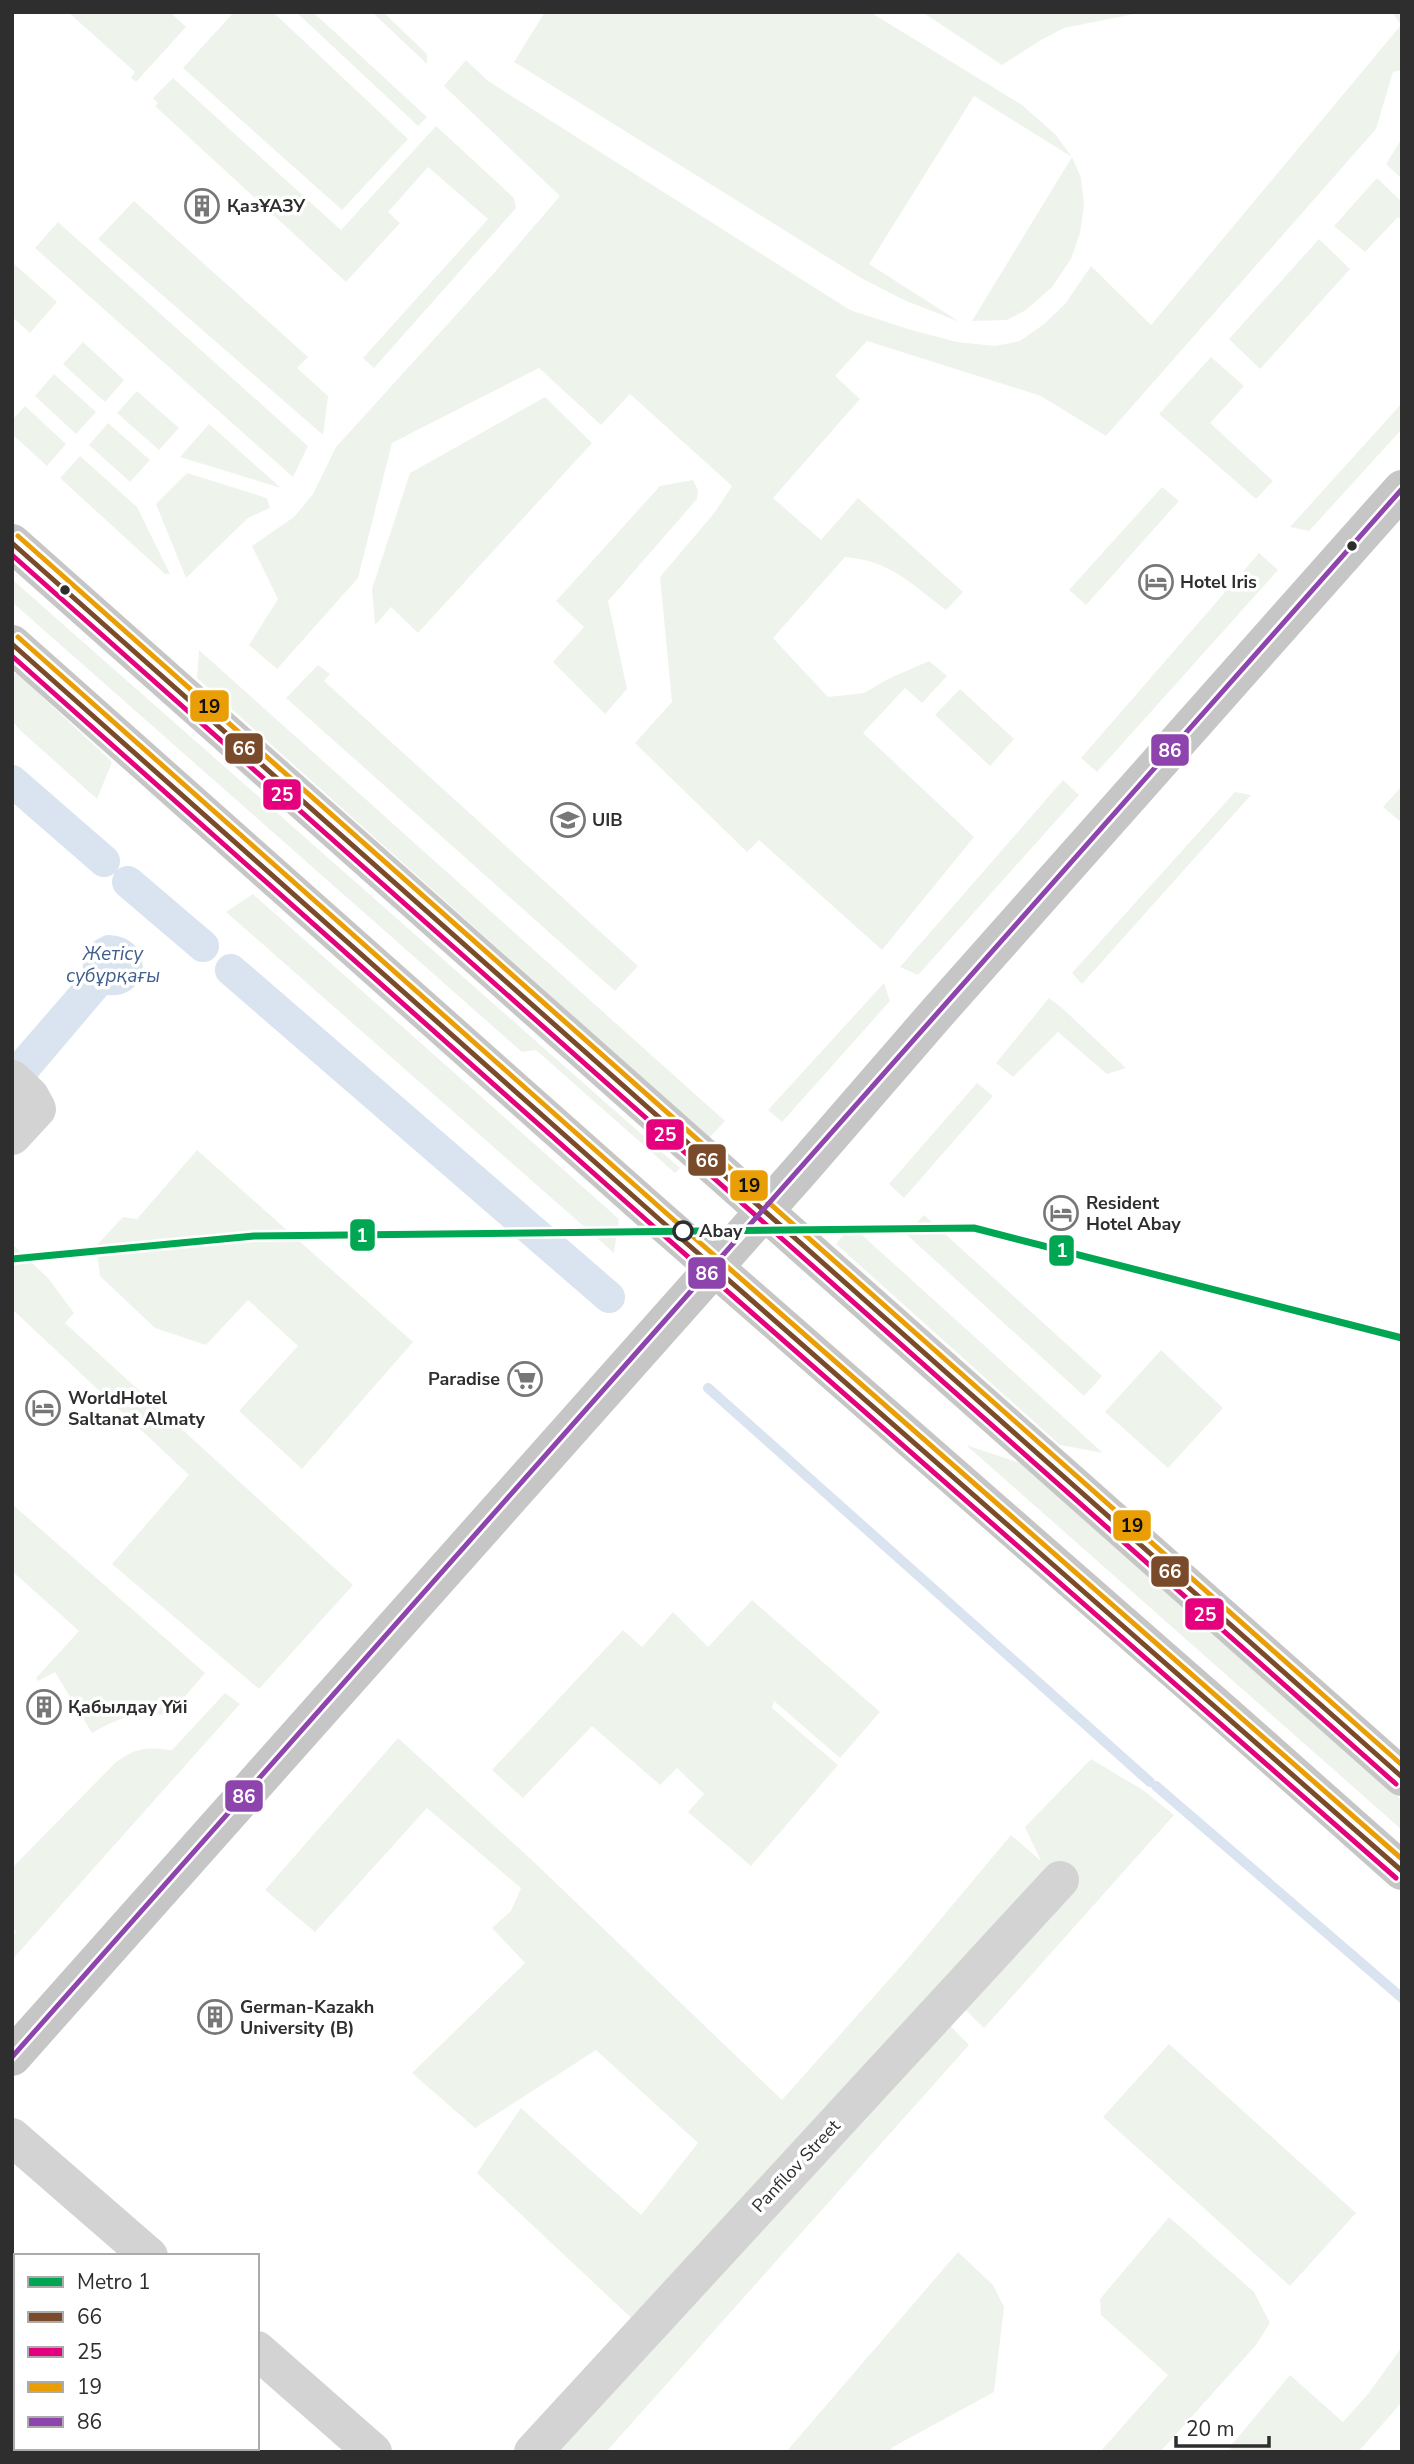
<svg xmlns="http://www.w3.org/2000/svg" width="1414" height="2464" font-family="'Nunito Sans',sans-serif">
<style>
.green{fill:#eef4ec}
.water{fill:#dae3f0}
.lines{fill:none;stroke-linecap:round;stroke-linejoin:round}
.stream{stroke:#dae3f0;stroke-width:10}
.canal{stroke:#dae3f0;stroke-width:32}
.minor{stroke:#d3d3d3;stroke-width:38}
.major{stroke:#c6c6c6;stroke-width:38}
.bus-1-casing{stroke:#fff;stroke-width:10}
.bus-2-casing{stroke:#fff;stroke-width:10}
.bus-3-casing{stroke:#fff;stroke-width:10}
.bus-4-casing{stroke:#fff;stroke-width:10}
.bus-1{stroke:#7a4b2a;stroke-width:5}
.bus-2{stroke:#e5007d;stroke-width:5}
.bus-3{stroke:#ea9e05;stroke-width:5}
.bus-4{stroke:#8e44ad;stroke-width:5}
.metro-1-casing{stroke:#fff;stroke-width:12}
.metro-1{stroke:#00a651;stroke-width:7}
.bus-dot{fill:#2e2e2e;stroke:#fff;stroke-width:2.5}
.stop-dot{fill:#fff;stroke:#2e2e2e;stroke-width:3.5}
.labels{text-anchor:middle;dominant-baseline:central;stroke-width:7;stroke-linejoin:round;paint-order:stroke}
.poi-label{font-size:18px;font-weight:bold;fill:#2e2e2e;stroke:#fff;text-anchor:start}
.stop-label{font-size:18px;font-weight:bold;fill:#2e2e2e;stroke:#fff;text-anchor:start}
.street-label{font-size:18px;fill:#2e2e2e;stroke:#fff}
.water-label{font-size:19px;font-style:italic;fill:#415e8c;stroke:#fff}
.line-badge{stroke:#fff;stroke-width:2.5}
.badge-label{font-size:19px;text-anchor:middle;font-weight:bold;fill:#fff}
.pale-badge-label{font-size:19px;text-anchor:middle;font-weight:bold;fill:#111}
</style>
<rect width="100%" height="100%" fill="#fff"/>
<path class="green" d="M68 12H170L186 27 136 82 131 78 135 72Z
M234 12H273L408 139 342 210 183 68Z
M296 12H313L427 117 418 126Z
M372 12H383L427 54V64Z
M545 12H870L1022 105 1055 134 1072 157 1081 178 1084 205 1080 233 1071 259 1052 287 1026 310 1007 320 972 321 1072 157 974 96 869 264 960 322 906 301 861 278 514 62Z
M922 12H1144L1064 28 1041 40 1002 65Z
M1392 12H1402V70L1393 72 1376 129 1106 436 1041 396 867 341 835 376 860 399 773 498 821 540 858 498 963 592 946 610C910 583 891 561 845 557L773 638 828 697 864 693 888 679 929 661 947 676 922 703 905 688 863 733 974 837 882 950 759 840 747 852 635 743 672 702 660 577 715 512 732 486 630 394 601 425 539 368 392 443 358 578 277 669 249 645 278 599 252 546 294 517 313 494 336 447 494 273 560 196 444 86 466 60 488 81 850 310 911 330 957 342 995 346 1020 341 1044 324 1065 304 1091 266 1151 325 1401 25Z
M173 78 341 230 436 126 514 198 516 208 374 368 363 358 488 219 428 167 388 212 400 223 346 282 155 106 158 103 153 98Z
M1402 138V179L1386 164Z
M1377 178 1402 202V220L1398 217 1365 252 1334 226Z
M134 201 308 357 297 368 328 396 323 435 98 239Z
M58 222 308 446 293 477 35 248Z
M1319 239 1350 269 1260 369 1229 339Z
M12 262 57 302 30 333 12 317Z
M83 342 124 380 105 402 63 364Z
M1211 357 1244 386 1210 423 1273 481 1256 499 1159 414Z
M54 374 96 412 76 434 35 396Z
M137 391 179 428 159 450 117 413Z
M545 397 592 443 418 633 391 607 375 625 372 589 410 473Z
M1402 403V429L1309 531 1290 527Z
M25 406 66 444 47 466 12 434V420Z
M108 423 150 460 130 482 89 445Z
M209 424 281 488 180 457Z
M80 456 137 507 170 574H165L60 478Z
M187 473 267 498 270 508 248 518 186 578 156 504Z
M693 480 698 490 697 499 608 601 627 689 605 714 553 662 584 627 556 601 660 486Z
M1162 487 1179 501 1086 605 1069 590Z
M1259 553 1278 570 1097 772 1081 758Z
M12 579 57 619 680 1168 675 1173 536 1050 522 1052 12 602Z
M199 650 725 1121 709 1138 197 678Z
M318 665 330 674 324 681 638 966 615 991 286 698Z
M17 673 112 762 97 799 21 731 12 721V675Z
M960 689 1014 739 990 766 935 715Z
M1063 780 1079 795 918 975 900 967Z
M1402 786V823L1383 807Z
M1235 792 1251 795 1082 984 1072 973Z
M253 894 619 1219 614 1253 226 912Z
M884 983 890 1001 782 1122 768 1110Z
M1049 998 1061 1007 1126 1068 1107 1074 1058 1032 1013 1077 996 1063Z
M977 1083 993 1096 904 1198 889 1184Z
M197 1150 413 1342 302 1469 239 1411 298 1346 248 1300 206 1345 155 1328 100 1276 96 1246 123 1217 137 1219Z
M924 1215 1102 1376 1084 1396 906 1234Z
M851 1225 1103 1453 1060 1445 836 1244Z
M12 1244 48 1278 74 1313 65 1323 353 1585 259 1689 112 1564 189 1475 12 1309Z
M1161 1350 1223 1408 1168 1468 1105 1412Z
M966 1445 1023 1464 1402 1800V1830Z
M12 1504 205 1673 169 1715C134 1713 122 1716 92 1733L55 1672 38 1681 36 1678 79 1631 12 1571Z
M752 1600 880 1712 840 1758 774 1701 772 1708 838 1765 751 1866 688 1812 704 1794 677 1768 660 1785 592 1726 523 1798 492 1770 623 1630 642 1647 673 1612 708 1647Z
M225 1693 240 1704 12 1960V1937L16 1932 12 1928V1868L115 1763C136 1747 147 1747 172 1750Z
M398 1738 535 1863 782 2100 909 1957 1011 1835 1041 1861 1025 1827 1091 1759 1143 1790 1174 1815 984 2028 952 1997 938 2013 969 2045 606 2452H533L644 2330 477 2173 521 2108 641 2215 698 2143 596 2050 475 2128 412 2073 525 1963 492 1928 511 1911 521 1888 427 1808 315 1932 265 1890Z
M1169 2044 1356 2213 1290 2286 1103 2117Z
M1169 2217 1254 2292 1270 2323 1256 2345 1160 2452H1100L1168 2375 1101 2315 1100 2299Z
M958 2252 993 2285 1004 2307 994 2392 893 2447 889 2452H786Z
M1402 2347V2402L1358 2452H1233L1229 2448 1290 2375 1343 2422 1368 2394Z"/>
<path class="water" d="M107 935C157 935 152 1000 107 995L35 1080 12 1060V1054L83 972C82 952 89 941 107 935Z"/>
<g class="lines">
<path class="stream" d="M708 1388 1150 1782
M1156 1786 1402 1998"/>
<path class="canal" d="M12 781 104 861
M128 882 203 946
M231 970 609 1297"/>
<path class="minor" d="M12 1079 30 1096 37 1109 12 1136
M12 2137 149 2256
M257 2350 373 2452
M533 2452 1060 1880"/>
<path class="major" d="M12 543 1402 1777
M12 644 659 1219 1217 1707 1402 1871
M12 2057 800 1171 936 1014 1402 489"/>
<g class="bus-1-casing">
<path id="bus-1" d="M12 543 1402 1777
M12 644 659 1219 1402 1871"/>
</g>
<g class="bus-2-casing">
<path id="bus-2" d="M12 555 1396 1784
M12 656 653 1226 1396 1878"/>
</g>
<g class="bus-3-casing">
<path id="bus-3" d="M18 536 1402 1765
M18 637 665 1212 1402 1859"/>
</g>
<g class="bus-4-casing">
<path id="bus-4" d="M12 2057C476 1535 938 1011 1402 489"/>
</g>
<use href="#bus-1" class="bus-1"/>
<use href="#bus-2" class="bus-2"/>
<use href="#bus-3" class="bus-3"/>
<use href="#bus-4" class="bus-4"/>
<g class="metro-1-casing">
<path id="metro-1" d="M12 1259 254 1236 974 1228 1402 1338"/>
</g>
<use href="#metro-1" class="metro-1"/>
</g>
<defs>
<g id="building-ring" transform="scale(1.75)"><circle r="9.5" fill="#fff" stroke="#777" stroke-width="1.5"/><path d="M-4-6H4V6H1V3H-1V6H-4ZM-2.5-4.3h1.7v1.8h-1.7ZM.8-4.3h1.7v1.8H.8ZM-2.5-1h1.7V.8h-1.7ZM.8-1h1.7V.8H.8Z" fill="#777"/></g>
<g id="hotel-ring" transform="scale(1.75)"><circle r="9.5" fill="#fff" stroke="#777" stroke-width="1.5"/><path d="M-6-4.5h1.5V1H6V5H4.5V3h-9V5H-6ZM-4 0a1.8 1.8 0 1 1 3.6 0ZM.5 0V-2.5h3Q6-2.5 6 0Z" fill="#777"/></g>
<g id="university-ring" transform="scale(1.75)"><circle r="9.5" fill="#fff" stroke="#777" stroke-width="1.5"/><path d="M0-5L7-2L0 1L-7-2ZM-4 1L0 2.5L4 1V4Q0 6-4 4Z" fill="#777"/></g>
<g id="supermarket-ring" transform="scale(1.75)"><circle r="9.5" fill="#fff" stroke="#777" stroke-width="1.5"/><path d="M-6-5.5h2.5l.6 2H6L4.5 2H-2.5L-4.4-4H-6ZM-1.5 3.2a1.3 1.3 0 1 0 .1 0ZM3 3.2a1.3 1.3 0 1 0 .1 0Z" fill="#777"/></g>
</defs>
<g fill-rule="evenodd">
<use href="#building-ring" x="202" y="206"/>
<use href="#hotel-ring" x="1156" y="582"/>
<use href="#university-ring" x="568" y="820"/>
<use href="#hotel-ring" x="1061" y="1213"/>
<use href="#supermarket-ring" x="525" y="1379"/>
<use href="#hotel-ring" x="43" y="1408"/>
<use href="#building-ring" x="44" y="1707"/>
<use href="#building-ring" x="215" y="2017"/>
</g>
<g class="bus-dot">
<circle cx="1352" cy="546" r="6"/>
<circle cx="65" cy="590" r="6"/>
</g>
<circle class="stop-dot" cx="683" cy="1231" r="9"/>
<g class="labels">
<g class="poi-label">
<text x="227" y="206">ҚазҰАЗУ</text>
<text x="1180" y="582">Hotel Iris</text>
<text x="592" y="820">UIB</text>
<text x="1086" y="1203">Resident<tspan x="1086" dy="21">Hotel Abay</tspan></text>
<text x="500" y="1379" text-anchor="end">Paradise</text>
<text x="68" y="1398">WorldHotel<tspan x="68" dy="21">Saltanat Almaty</tspan></text>
<text x="68" y="1707">Қабылдау Үйі</text>
<text x="240" y="2007">German-Kazakh<tspan x="240" dy="21">University (B)</tspan></text>
</g>
<g class="stop-label">
<text x="699" y="1231">Abay</text>
</g>
<g class="street-label">
<text transform="translate(796 2166) rotate(-47)">Panfilov Street</text>
</g>
<g class="water-label">
<text x="113" y="954">Жетісу<tspan x="113" dy="22">субұрқағы</tspan></text>
</g>
</g>
<g class="line-badge">
<rect x="189" y="689" width="41" height="34" rx="7" fill="#ea9e05"/>
<rect x="224" y="732" width="40" height="33" rx="7" fill="#7a4b2a"/>
<rect x="1150" y="733" width="40" height="34" rx="7" fill="#8e44ad"/>
<rect x="262" y="778" width="40" height="33" rx="7" fill="#e5007d"/>
<rect x="645" y="1118" width="40" height="33" rx="7" fill="#e5007d"/>
<rect x="687" y="1143" width="40" height="34" rx="7" fill="#7a4b2a"/>
<rect x="729" y="1169" width="40" height="33" rx="7" fill="#ea9e05"/>
<rect x="349" y="1218" width="27" height="34" rx="7" fill="#00a651"/>
<rect x="1048" y="1234" width="27" height="33" rx="7" fill="#00a651"/>
<rect x="687" y="1256" width="40" height="34" rx="7" fill="#8e44ad"/>
<rect x="1112" y="1509" width="40" height="33" rx="7" fill="#ea9e05"/>
<rect x="1150" y="1555" width="40" height="33" rx="7" fill="#7a4b2a"/>
<rect x="1184" y="1597" width="41" height="34" rx="7" fill="#e5007d"/>
<rect x="224" y="1779" width="40" height="34" rx="7" fill="#8e44ad"/>
</g>
<g class="badge-label">
<text x="244" y="755">66</text>
<text x="1170" y="757">86</text>
<text x="282" y="801">25</text>
<text x="665" y="1141">25</text>
<text x="707" y="1167">66</text>
<text x="362" y="1242">1</text>
<text x="1062" y="1257">1</text>
<text x="707" y="1280">86</text>
<text x="1170" y="1578">66</text>
<text x="1205" y="1621">25</text>
<text x="244" y="1803">86</text>
</g>
<g class="pale-badge-label">
<text x="209" y="713">19</text>
<text x="749" y="1192">19</text>
<text x="1132" y="1532">19</text>
</g>
<rect width="1414" height="2464" fill="none" stroke="#2e2e2e" stroke-width="28"/>
<rect x="14" y="2254" width="245" height="196" fill="#ffffff" stroke="#ababab" stroke-width="2"/>
<rect x="28" y="2277" width="35" height="10" fill="#00a651" stroke="#ababab" stroke-width="2"/>
<text x="77" y="2289" font-size="21" fill="#2e2e2e">Metro 1</text>
<rect x="28" y="2312" width="35" height="10" fill="#7a4b2a" stroke="#ababab" stroke-width="2"/>
<text x="77" y="2324" font-size="21" fill="#2e2e2e">66</text>
<rect x="28" y="2347" width="35" height="10" fill="#e5007d" stroke="#ababab" stroke-width="2"/>
<text x="77" y="2359" font-size="21" fill="#2e2e2e">25</text>
<rect x="28" y="2382" width="35" height="10" fill="#ea9e05" stroke="#ababab" stroke-width="2"/>
<text x="77" y="2394" font-size="21" fill="#2e2e2e">19</text>
<rect x="28" y="2417" width="35" height="10" fill="#8e44ad" stroke="#ababab" stroke-width="2"/>
<text x="77" y="2429" font-size="21" fill="#2e2e2e">86</text>
<path d="M1176 2436v10h93v-10" fill="none" stroke="#2e2e2e" stroke-width="3.5"/>
<text x="1186" y="2436" font-size="21" fill="#2e2e2e" stroke="#ffffff" stroke-width="5" paint-order="stroke">20 m</text>
</svg>
